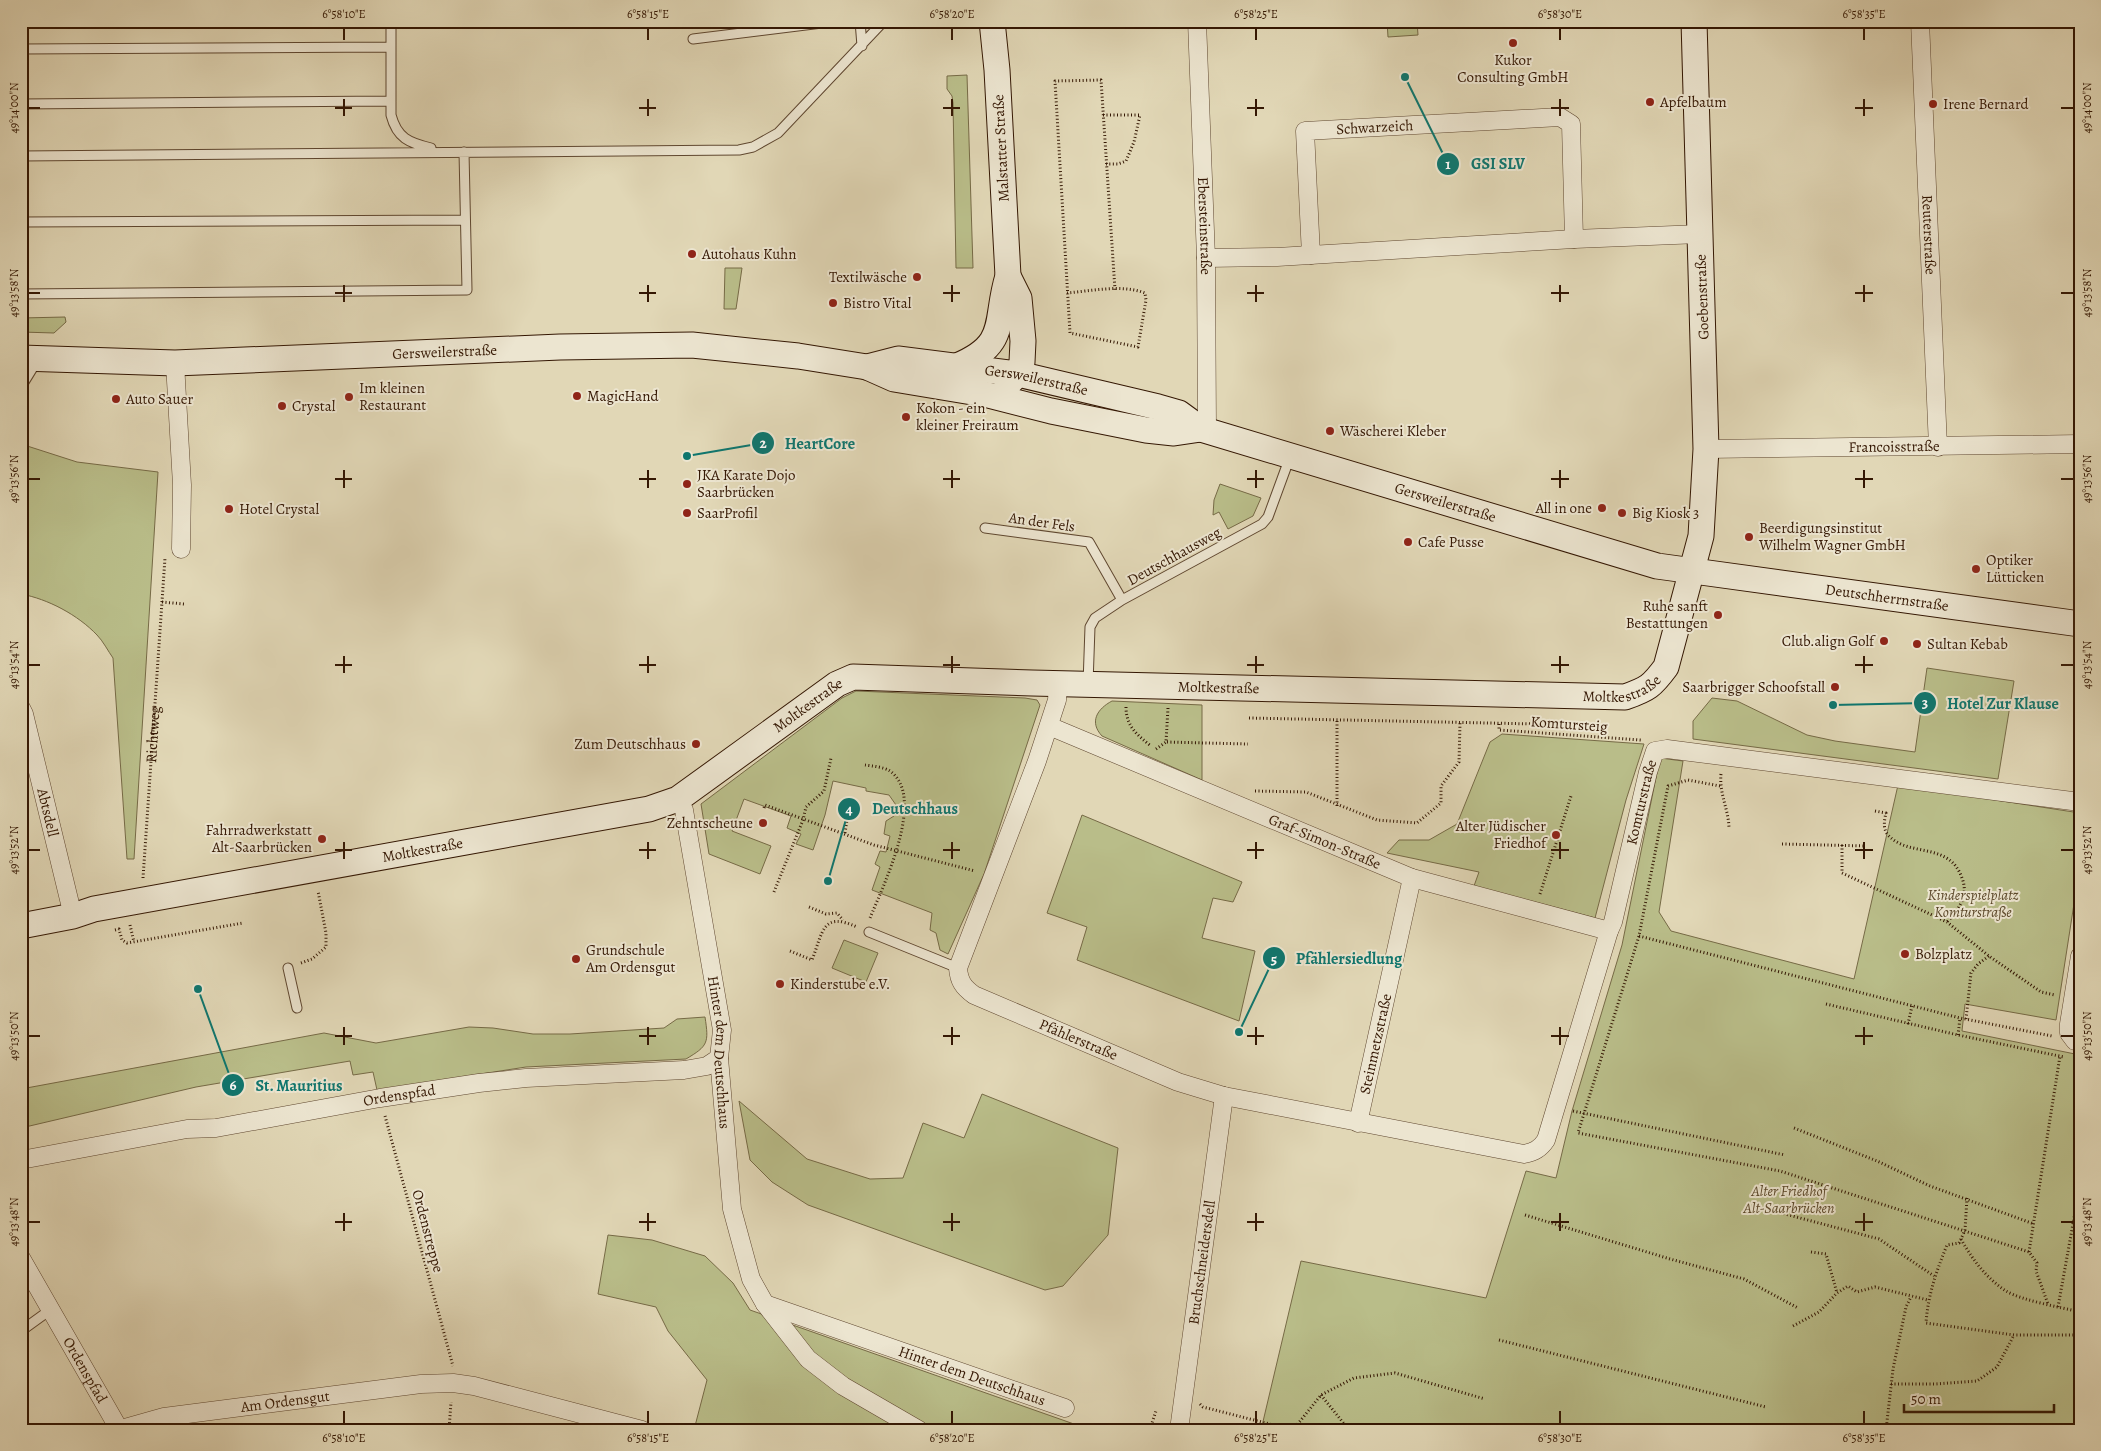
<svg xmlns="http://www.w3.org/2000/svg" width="2101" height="1451" font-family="Alegreya,serif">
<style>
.green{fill:#b9bd89;stroke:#766a46}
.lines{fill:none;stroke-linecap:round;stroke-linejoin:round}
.lane-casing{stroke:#5f4730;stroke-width:11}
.street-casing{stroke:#5f4730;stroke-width:19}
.secondary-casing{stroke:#341703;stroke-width:27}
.path{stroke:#341703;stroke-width:3;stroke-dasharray:1 2.5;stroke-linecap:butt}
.lane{stroke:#ece5d0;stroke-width:9}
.street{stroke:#ece5d0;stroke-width:18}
.secondary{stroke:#ece5d0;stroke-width:25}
.ticks{fill:none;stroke:#341703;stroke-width:2}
.poi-dot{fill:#8f2418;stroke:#ece5d0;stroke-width:2}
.labels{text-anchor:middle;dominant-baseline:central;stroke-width:4;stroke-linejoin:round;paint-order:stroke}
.poi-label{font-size:15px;fill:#341703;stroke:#ece5d0;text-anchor:start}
.street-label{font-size:15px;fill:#341703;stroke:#ece5d0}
.park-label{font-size:15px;font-style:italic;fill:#5c492b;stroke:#ece5d0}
.leader{fill:none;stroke:#0f766e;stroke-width:2}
.callout-dot{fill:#0f766e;stroke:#ece5d0;stroke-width:2}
.mark-label{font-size:15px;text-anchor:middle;font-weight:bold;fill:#fff}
.callout-label{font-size:16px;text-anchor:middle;font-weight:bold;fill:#0f766e;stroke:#ece5d0;stroke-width:4;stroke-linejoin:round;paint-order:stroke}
.neatline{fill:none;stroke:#341703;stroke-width:2}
.ticks-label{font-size:12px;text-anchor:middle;fill:#341703}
</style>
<rect width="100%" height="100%" fill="#e1d7b6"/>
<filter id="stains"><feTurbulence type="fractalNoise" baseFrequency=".004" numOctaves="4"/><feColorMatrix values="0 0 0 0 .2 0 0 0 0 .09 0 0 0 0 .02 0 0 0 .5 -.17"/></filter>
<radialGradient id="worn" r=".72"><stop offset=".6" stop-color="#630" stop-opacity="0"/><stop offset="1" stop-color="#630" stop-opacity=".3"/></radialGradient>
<path class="green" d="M1387 21H1392L1393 23H1397V21H1417L1418 35 1388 37Z
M967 75 973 268H956L953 103 952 96 947 89V76Z
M725 268H742L736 309H724Z
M65 317 66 322 54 333 21 332V318Z
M21 444 77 462 158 472 134 859H127L113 658C108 651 103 641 97 635 78 615 48 599 21 594Z
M1220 484 1261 498 1253 516 1228 529 1219 512 1213 515 1214 500Z
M1927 668 2014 681 1998 779 1693 739V721L1712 698 1737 701 1807 735 1835 741 1915 752Z
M856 691 1025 698 1037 700 1040 705 984 874 948 954 940 950 936 933 930 930 932 913 872 890 880 867 875 864 880 851 886 852 890 836 884 834 886 821 894 816 896 805 889 795 866 791V788L833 781 825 815 813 850 796 844 801 834 787 828 791 816 744 799 732 831 771 846 760 874 709 854 701 804 842 698Z
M1112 701 1202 705V780L1102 736C1089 722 1097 709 1112 701Z
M1502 734 1644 744 1626 800 1595 918 1474 886 1479 872 1387 853 1399 840H1429L1457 824 1490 742Z
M1660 758 1683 761 1659 912 1671 931 1854 979 1898 785 2080 813V865L2056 1020 1965 1004 1962 1031 2080 1055V1430H1261L1301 1261 1486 1298 1526 1171 1556 1178 1572 1111 1622 945Z
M1082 815 1242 882 1233 902 1213 898 1202 938 1255 951 1239 1021 1077 960 1087 927 1047 913Z
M844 940 878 953 866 982 832 968Z
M705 1017C709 1043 708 1046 686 1059L526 1067 377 1090 373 1072 353 1075 350 1061 196 1087 21 1128V1089L324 1033 376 1043 469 1027 493 1028 533 1034H570L664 1028 677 1019Z
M982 1094 1118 1148 1108 1235 1063 1286 1045 1290 808 1205 772 1182 750 1160 739 1101 807 1159 870 1179 903 1178 923 1123 964 1138Z
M608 1235 652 1240 705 1256 733 1283 750 1310 1091 1430H708L695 1426 707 1380 668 1331 656 1307 598 1294Z"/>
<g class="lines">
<g class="lane-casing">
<path id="lane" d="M391 21V115C397 138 409 143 431 148
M860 21 862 46
M693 39 838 21
M21 49 391 47
M21 104 391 101
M21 156 739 150 753 147 778 133 884 21
M21 222 465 220
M21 294 467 290 464 152
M21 387 37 361
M985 528 1089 542 1122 600
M1088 684 1090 627 1095 618 1122 600 1262 524 1268 517 1290 457
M869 932 958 968
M288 968 297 1008
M21 1331 50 1310"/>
</g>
<g class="street-casing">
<g id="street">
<path id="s2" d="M1197 21 1206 258 1207 431"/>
<path id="s3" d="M1920 21 1938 447"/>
<path id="s4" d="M1311 255 1305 131 1560 117 1571 124 1574 239"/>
<path d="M1206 258 1277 257 1574 239 1700 234"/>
<path d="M175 363 182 485 181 549"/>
<path id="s5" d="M1706 449 2080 444"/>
<path id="s6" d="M1058 684 1057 700 1037 761 958 968C959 981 963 987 974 995L1178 1082 1224 1096 1524 1154C1534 1152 1540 1149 1546 1140L1609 931 1613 922 1648 772 1655 751 1667 749 2080 802"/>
<path id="s7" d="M21 708 24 714 73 916"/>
<path id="s8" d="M1049 726 1412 878 1609 931"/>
<path id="s9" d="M678 799 684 810 722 1030 719 1058 732 1209 751 1279 765 1304 808 1359 843 1386 919 1430"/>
<path d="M2080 956 2069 1024V1033L2075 1041 2080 1042"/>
<path id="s10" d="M1358 1123 1412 878"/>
<path id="s11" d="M21 1160 187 1129 216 1128 380 1098 479 1083 526 1078 684 1070 707 1066 719 1058"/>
<path id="s12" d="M21 1258 119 1429"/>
<path id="s13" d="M765 1304 1065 1408"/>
<path id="s14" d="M118 1430 164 1417 421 1384 453 1383 474 1386 642 1430"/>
<path id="s15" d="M1179 1430 1224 1096"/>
</g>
</g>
<g class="secondary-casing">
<g id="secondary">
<path id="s16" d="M21 358 175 363 560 347 692 345 798 356 867 367 894 379 984 394 1051 411 1146 430 1174 433 1201 429"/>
<path d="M957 366C1010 344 994 321 1008 276L997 70 992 21"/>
<path id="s17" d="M867 367 898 359 1018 374 1158 407 1179 413 1201 429 1657 566 2080 624"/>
<path d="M1007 385 1018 374 1022 362 1023 341 1019 298 1008 276"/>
<path id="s18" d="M21 926 73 916 94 909 649 809 678 799 837 684 853 677 1032 683 1625 697C1648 689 1652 686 1666 667L1701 536 1706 449 1694 21"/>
</g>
</g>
<g class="path">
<path d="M1103 115H1140L1134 142 1126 161 1118 164H1106"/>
<path d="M1067 293C1091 291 1122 284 1145 293L1146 300 1138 347 1070 333 1055 81 1101 80 1115 290"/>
<path d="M162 602 184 604"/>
<path d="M2079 663 2080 659"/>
<path d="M1126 707C1126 726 1137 735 1151 746"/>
<path d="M1168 708 1166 742 1248 744"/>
<path d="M1249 718 1536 724 1537 716"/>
<path d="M1499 724V730L1641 740"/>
<path d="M1156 749 1166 742"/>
<path d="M865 765C872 766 884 767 890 771 927 797 883 886 870 918"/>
<path d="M1721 774C1719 794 1729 810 1729 829"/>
<path d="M1720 786 1688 780 1668 786 1639 936 1578 1133 1780 1171 2029 1252 2037 1263 2036 1271 2048 1304"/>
<path d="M1255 791 1306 792 1377 820 1417 823 1441 803V786L1459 762 1460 723"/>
<path d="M1337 806V720"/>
<path d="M764 808 765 805 874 845 975 871"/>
<path d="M1875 811 1886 813C1884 821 1883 829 1888 835 1909 858 1949 841 1962 878 1969 896 1959 909 1947 922"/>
<path d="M845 833 847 820"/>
<path d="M1782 844 1866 846"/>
<path d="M1842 845V873L1947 922 1989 956 2041 992 2055 995"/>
<path id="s1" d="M143 878 165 558"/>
<path d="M774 892 803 820 806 807 824 791 831 758"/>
<path d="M1540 894 1571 796"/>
<path d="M809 907 826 914 837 913 843 920"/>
<path d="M130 925 134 942"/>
<path d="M115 930 119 929 122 940 127 943 243 923"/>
<path d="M1639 936 1960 1018 2052 1036"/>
<path d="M790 951 812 960C823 932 822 911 857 927"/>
<path d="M301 963 312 959 326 947V933L318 891"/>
<path d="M1826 1004 1958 1035 2064 1057"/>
<path d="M1966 1019 1971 973 1978 964 1989 956"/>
<path d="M1908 1024 1912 1006"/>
<path d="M1958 1035 1960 1018"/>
<path d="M1573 1111 1785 1155"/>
<path d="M385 1116 453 1366"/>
<path d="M1794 1128 1877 1161 1930 1186 2034 1224"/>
<path d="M1967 1198 1965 1230 1961 1239C1972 1259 1986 1278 2006 1291 2023 1301 2060 1307 2080 1312"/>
<path d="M1770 1210 1879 1239 1934 1276"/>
<path d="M1525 1215 1670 1259 1744 1279 1798 1308"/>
<path d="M1961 1239 1959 1243 1947 1245C1936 1272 1928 1295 1926 1323L2014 1335H2080"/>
<path d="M1811 1252 1826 1254 1837 1293"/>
<path d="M2029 1252 2060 1056"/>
<path d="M2058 1307 2080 1185"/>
<path d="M1793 1326 1819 1312 1837 1293 1848 1286 1857 1292 1875 1287 1928 1300"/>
<path d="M1499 1340 1766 1407"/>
<path d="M1891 1384H1935L1977 1381 1997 1367 2014 1335"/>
<path d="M1321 1395 1349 1430"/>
<path d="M1200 1404 1203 1407 1293 1430"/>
<path d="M1150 1429 1156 1411"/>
<path d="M449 1430 451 1402"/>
<path d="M1293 1430 1321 1395 1354 1378 1395 1373 1485 1399"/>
<path d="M1886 1430 1893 1369 1906 1307 1911 1297"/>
</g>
<use href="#lane" class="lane"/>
<use href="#street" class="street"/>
<use href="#secondary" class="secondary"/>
</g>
<path class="ticks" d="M344 28V40M648 28V40M952 28V40M1256 28V40M1560 28V40M1864 28V40M344 99V116M648 99V116M952 99V116M1256 99V116M1560 99V116M1864 99V116M28 108H40M335 108H352M639 108H656M943 108H960M1247 108H1264M1551 108H1569M1855 108H1873M2061 108H2074M344 285V302M648 285V302M952 285V302M1256 285V302M1560 285V302M1864 285V302M28 293H40M335 293H352M639 293H656M943 293H960M1247 293H1264M1551 293H1569M1855 293H1873M2061 293H2074M344 470V488M648 470V488M952 470V488M1256 470V488M1560 470V488M1864 470V488M28 479H40M335 479H352M639 479H656M943 479H960M1247 479H1264M1551 479H1569M1855 479H1873M2061 479H2074M344 656V673M648 656V673M952 656V673M1256 656V673M1560 656V673M1864 656V673M28 665H40M335 665H352M639 665H656M943 665H960M1247 665H1264M1551 665H1569M1855 665H1873M2061 665H2074M344 842V859M648 842V859M952 842V859M1256 842V859M1560 842V859M1864 842V859M28 850H40M335 850H352M639 850H656M943 850H960M1247 850H1264M1551 850H1569M1855 850H1873M2061 850H2074M344 1027V1045M648 1027V1045M952 1027V1045M1256 1027V1045M1560 1027V1045M1864 1027V1045M28 1036H40M335 1036H352M639 1036H656M943 1036H960M1247 1036H1264M1551 1036H1569M1855 1036H1873M2061 1036H2074M344 1213V1231M648 1213V1231M952 1213V1231M1256 1213V1231M1560 1213V1231M1864 1213V1231M28 1222H40M335 1222H352M639 1222H656M943 1222H960M1247 1222H1264M1551 1222H1569M1855 1222H1873M2061 1222H2074M344 1411V1424M648 1411V1424M952 1411V1424M1256 1411V1424M1560 1411V1424M1864 1411V1424"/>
<g class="poi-dot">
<circle cx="1513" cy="43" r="5"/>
<circle cx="1650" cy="102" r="5"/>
<circle cx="1933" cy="104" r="5"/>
<circle cx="692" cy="254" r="5"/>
<circle cx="917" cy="277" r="5"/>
<circle cx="833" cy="303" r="5"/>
<circle cx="577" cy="396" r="5"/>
<circle cx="349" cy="397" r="5"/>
<circle cx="116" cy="399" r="5"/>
<circle cx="282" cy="406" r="5"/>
<circle cx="906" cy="417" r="5"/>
<circle cx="1330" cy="431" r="5"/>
<circle cx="687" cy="484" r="5"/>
<circle cx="1602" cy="508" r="5"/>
<circle cx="229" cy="509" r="5"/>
<circle cx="687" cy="513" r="5"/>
<circle cx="1622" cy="513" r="5"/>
<circle cx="1749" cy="537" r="5"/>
<circle cx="1408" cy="542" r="5"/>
<circle cx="1976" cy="569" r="5"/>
<circle cx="1718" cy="615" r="5"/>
<circle cx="1884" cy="641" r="5"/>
<circle cx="1917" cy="644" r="5"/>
<circle cx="1835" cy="687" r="5"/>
<circle cx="696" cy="744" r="5"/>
<circle cx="763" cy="823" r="5"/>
<circle cx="1556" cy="835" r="5"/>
<circle cx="322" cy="839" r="5"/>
<circle cx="1905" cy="954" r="5"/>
<circle cx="576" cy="959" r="5"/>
<circle cx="780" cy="984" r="5"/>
</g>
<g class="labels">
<g class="poi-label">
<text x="1513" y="60" text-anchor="middle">Kukor<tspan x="1513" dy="17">Consulting GmbH</tspan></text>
<text x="1660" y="102">Apfelbaum</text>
<text x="1943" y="104">Irene Bernard</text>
<text x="702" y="254">Autohaus Kuhn</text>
<text x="907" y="277" text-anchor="end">Textilwäsche</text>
<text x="843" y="303">Bistro Vital</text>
<text x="359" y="388">Im kleinen<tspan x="359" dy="17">Restaurant</tspan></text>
<text x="587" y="396">MagicHand</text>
<text x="126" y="399">Auto Sauer</text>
<text x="292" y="406">Crystal</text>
<text x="916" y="408">Kokon - ein<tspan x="916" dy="17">kleiner Freiraum</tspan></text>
<text x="1340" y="431">Wäscherei Kleber</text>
<text x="697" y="475">JKA Karate Dojo<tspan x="697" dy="17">Saarbrücken</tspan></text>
<text x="1592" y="508" text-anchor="end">All in one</text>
<text x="239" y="509">Hotel Crystal</text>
<text x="697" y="513">SaarProfil</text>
<text x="1632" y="513">Big Kiosk 3</text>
<text x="1759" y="528">Beerdigungsinstitut<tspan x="1759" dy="17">Wilhelm Wagner GmbH</tspan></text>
<text x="1418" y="542">Cafe Pusse</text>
<text x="1986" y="560">Optiker<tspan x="1986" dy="17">Lütticken</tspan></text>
<text x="1708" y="606" text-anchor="end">Ruhe sanft<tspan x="1708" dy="17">Bestattungen</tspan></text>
<text x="1874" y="641" text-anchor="end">Club.align Golf</text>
<text x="1927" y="644">Sultan Kebab</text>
<text x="1825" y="687" text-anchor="end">Saarbrigger Schoofstall</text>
<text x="686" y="744" text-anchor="end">Zum Deutschhaus</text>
<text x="753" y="823" text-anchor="end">Zehntscheune</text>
<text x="1546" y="826" text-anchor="end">Alter Jüdischer<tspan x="1546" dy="17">Friedhof</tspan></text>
<text x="312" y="830" text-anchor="end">Fahrradwerkstatt<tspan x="312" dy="17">Alt-Saarbrücken</tspan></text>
<text x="586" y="950">Grundschule<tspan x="586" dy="17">Am Ordensgut</tspan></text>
<text x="1915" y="954">Bolzplatz</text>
<text x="790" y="984">Kinderstube e.V.</text>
</g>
<g class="street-label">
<text stroke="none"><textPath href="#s4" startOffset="194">Schwarzeich</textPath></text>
<text transform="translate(1001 148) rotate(-93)">Malstatter Straße</text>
<text stroke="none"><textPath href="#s2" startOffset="205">Ebersteinstraße</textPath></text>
<text stroke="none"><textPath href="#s3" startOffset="214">Reuterstraße</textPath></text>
<text transform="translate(1702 297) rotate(-92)">Goebenstraße</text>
<text stroke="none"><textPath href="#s16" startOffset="424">Gersweilerstraße</textPath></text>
<text stroke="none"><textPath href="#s17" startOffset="172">Gersweilerstraße</textPath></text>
<text stroke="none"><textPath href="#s5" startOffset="188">Francoisstraße</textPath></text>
<text stroke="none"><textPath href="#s17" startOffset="601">Gersweilerstraße</textPath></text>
<text transform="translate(1042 522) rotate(8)">An der Fels</text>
<text transform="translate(1174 556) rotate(-29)">Deutschhausweg</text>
<text stroke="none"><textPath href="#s17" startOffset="1054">Deutschherrnstraße</textPath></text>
<text stroke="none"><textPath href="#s18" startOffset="1654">Moltkestraße</textPath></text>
<text stroke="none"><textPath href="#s18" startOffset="1249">Moltkestraße</textPath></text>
<text stroke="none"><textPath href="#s18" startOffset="830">Moltkestraße</textPath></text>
<text transform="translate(1569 724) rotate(4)">Komtursteig</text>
<text stroke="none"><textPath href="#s1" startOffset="144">Richtweg</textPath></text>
<text stroke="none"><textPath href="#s6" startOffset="1288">Komturstraße</textPath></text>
<text stroke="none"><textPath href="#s7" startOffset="108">Abtsdell</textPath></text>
<text stroke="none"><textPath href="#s8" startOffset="299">Graf-Simon-Straße</textPath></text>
<text stroke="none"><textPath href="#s18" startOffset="409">Moltkestraße</textPath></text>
<text stroke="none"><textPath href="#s6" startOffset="448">Pfählerstraße</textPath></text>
<text stroke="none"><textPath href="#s10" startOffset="81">Steinmetzstraße</textPath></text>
<text stroke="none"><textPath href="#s9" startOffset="258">Hinter dem Deutschhaus</textPath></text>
<text stroke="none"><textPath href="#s11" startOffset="384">Ordenspfad</textPath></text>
<text transform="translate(428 1231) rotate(75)">Ordenstreppe</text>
<text stroke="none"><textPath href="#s15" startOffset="169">Bruchschneidersdell</textPath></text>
<text stroke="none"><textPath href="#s12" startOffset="129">Ordenspfad</textPath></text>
<text stroke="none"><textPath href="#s13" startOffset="219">Hinter dem Deutschhaus</textPath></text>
<text stroke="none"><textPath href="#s14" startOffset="170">Am Ordensgut</textPath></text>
</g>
<g class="park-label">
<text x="1973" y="895">Kinderspielplatz<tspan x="1973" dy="17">Komturstraße</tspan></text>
<text x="1789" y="1191">Alter Friedhof<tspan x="1789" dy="17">Alt-Saarbrücken</tspan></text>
</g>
</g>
<path class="leader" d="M1405 77L1448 164M687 456L763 443M1833 705L1925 703M828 881L849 809M1239 1032L1274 958M198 989L233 1085"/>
<g class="callout-dot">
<circle cx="1405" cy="77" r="5"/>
<circle cx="687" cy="456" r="5"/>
<circle cx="1833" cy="705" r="5"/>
<circle cx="828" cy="881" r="5"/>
<circle cx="1239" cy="1032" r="5"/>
<circle cx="198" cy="989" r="5"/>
<circle cx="1448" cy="164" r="12"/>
<circle cx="763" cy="443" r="12"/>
<circle cx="1925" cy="703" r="12"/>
<circle cx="849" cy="809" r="12"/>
<circle cx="1274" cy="958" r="12"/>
<circle cx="233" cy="1085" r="12"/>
</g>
<g class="mark-label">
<text x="1448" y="169">1</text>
<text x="763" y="448">2</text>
<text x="1925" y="708">3</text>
<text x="849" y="814">4</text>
<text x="1274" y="964">5</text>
<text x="233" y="1090">6</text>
</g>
<g class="callout-label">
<text x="1498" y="169">GSI SLV</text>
<text x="820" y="449">HeartCore</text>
<text x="2003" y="709">Hotel Zur Klause</text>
<text x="915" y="814">Deutschhaus</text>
<text x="1349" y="964">Pfählersiedlung</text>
<text x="299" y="1091">St. Mauritius</text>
</g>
<rect width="2101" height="1451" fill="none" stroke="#e1d7b6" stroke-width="55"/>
<path d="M1904 1404v8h150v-8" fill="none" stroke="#341703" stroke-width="2.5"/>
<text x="1911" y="1404" font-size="15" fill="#341703" stroke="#ece5d0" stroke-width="4" paint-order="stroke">50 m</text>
<rect x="28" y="28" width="2046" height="1396" class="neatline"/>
<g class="ticks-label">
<text x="344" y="18">6°58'10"E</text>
<text x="648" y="18">6°58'15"E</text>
<text x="952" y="18">6°58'20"E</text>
<text x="1256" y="18">6°58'25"E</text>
<text x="1560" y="18">6°58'30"E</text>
<text x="1864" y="18">6°58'35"E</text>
<text transform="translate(14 108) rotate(-90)" y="4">49°14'00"N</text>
<text transform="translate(2087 108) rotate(-90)" y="4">49°14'00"N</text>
<text transform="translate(14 293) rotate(-90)" y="4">49°13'58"N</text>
<text transform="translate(2087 293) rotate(-90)" y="4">49°13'58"N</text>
<text transform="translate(14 479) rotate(-90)" y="4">49°13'56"N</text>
<text transform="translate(2087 479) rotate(-90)" y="4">49°13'56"N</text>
<text transform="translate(14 665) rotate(-90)" y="4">49°13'54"N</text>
<text transform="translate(2087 665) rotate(-90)" y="4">49°13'54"N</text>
<text transform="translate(14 850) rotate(-90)" y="4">49°13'52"N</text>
<text transform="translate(2087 850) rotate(-90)" y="4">49°13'52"N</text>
<text transform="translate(14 1036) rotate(-90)" y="4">49°13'50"N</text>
<text transform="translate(2087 1036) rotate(-90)" y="4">49°13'50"N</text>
<text transform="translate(14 1222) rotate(-90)" y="4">49°13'48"N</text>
<text transform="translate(2087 1222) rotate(-90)" y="4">49°13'48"N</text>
<text x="344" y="1442">6°58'10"E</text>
<text x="648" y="1442">6°58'15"E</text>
<text x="952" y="1442">6°58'20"E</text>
<text x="1256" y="1442">6°58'25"E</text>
<text x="1560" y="1442">6°58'30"E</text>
<text x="1864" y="1442">6°58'35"E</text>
</g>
<rect width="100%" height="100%" filter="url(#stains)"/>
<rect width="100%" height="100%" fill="url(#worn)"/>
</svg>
